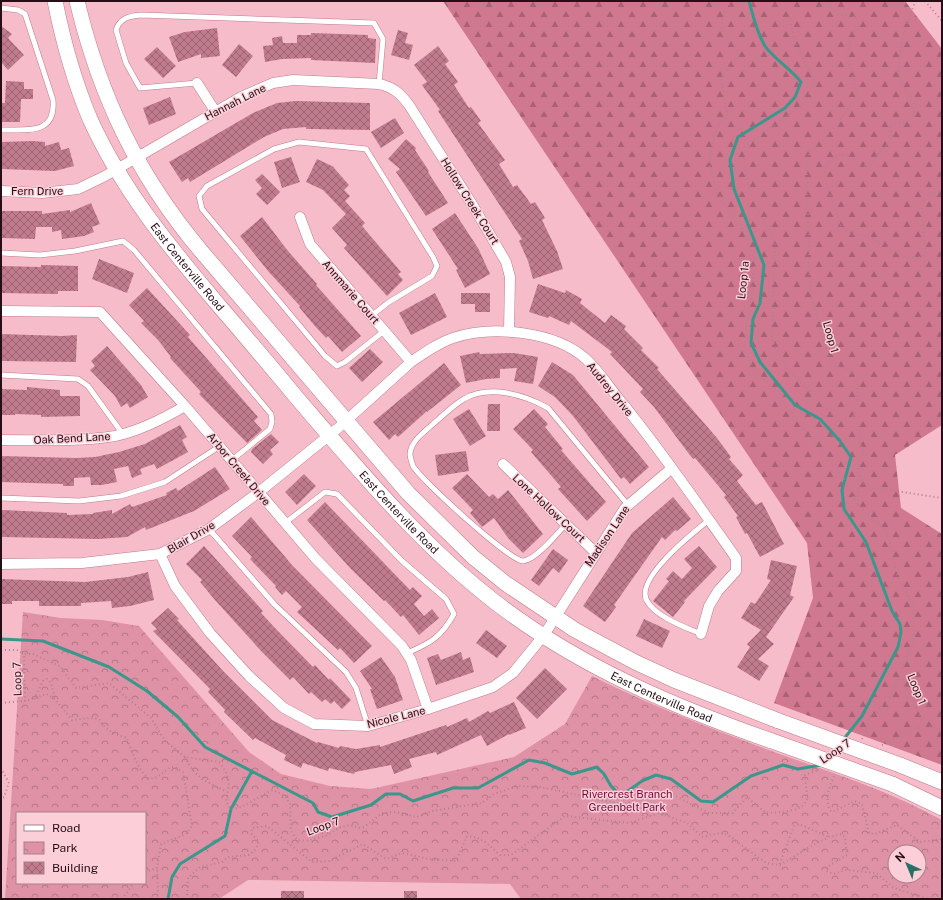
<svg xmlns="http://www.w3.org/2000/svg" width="943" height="900" font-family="'Public Sans',sans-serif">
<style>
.forest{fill:url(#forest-firs)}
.park{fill:url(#park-crowns);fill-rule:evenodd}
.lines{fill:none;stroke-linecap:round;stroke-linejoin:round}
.stream{stroke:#39988b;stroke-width:3}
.building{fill:url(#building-cross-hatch)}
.service-casing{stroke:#be7a8c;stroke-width:6}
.minor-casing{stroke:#be7a8c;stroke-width:11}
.secondary-casing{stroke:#be7a8c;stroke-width:16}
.path{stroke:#b0808c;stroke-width:2;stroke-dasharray:1 3;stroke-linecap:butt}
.service{stroke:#fff;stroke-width:5}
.minor{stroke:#fff;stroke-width:10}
.secondary{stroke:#fff;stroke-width:15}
.secondary-bridge-casing{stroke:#be7a8c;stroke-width:16;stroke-linecap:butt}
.secondary-bridge{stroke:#fff;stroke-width:15}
.labels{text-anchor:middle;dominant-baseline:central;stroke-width:3;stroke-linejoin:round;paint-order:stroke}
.street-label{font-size:11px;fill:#270d15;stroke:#fbced8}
.park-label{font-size:11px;fill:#750538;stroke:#fbced8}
</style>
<defs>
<pattern id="forest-firs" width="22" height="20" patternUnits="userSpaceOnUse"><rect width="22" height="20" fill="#d17891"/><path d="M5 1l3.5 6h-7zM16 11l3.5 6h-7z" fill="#aa6175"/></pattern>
<pattern id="park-crowns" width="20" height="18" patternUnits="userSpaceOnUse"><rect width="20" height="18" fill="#df91a5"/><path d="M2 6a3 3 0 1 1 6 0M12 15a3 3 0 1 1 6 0" fill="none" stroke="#b57585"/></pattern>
<pattern id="building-cross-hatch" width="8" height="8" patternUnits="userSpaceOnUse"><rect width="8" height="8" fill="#c07c8e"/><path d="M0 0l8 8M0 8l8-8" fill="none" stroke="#9c6473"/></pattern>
</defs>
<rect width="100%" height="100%" fill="#f7bcca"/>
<path class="forest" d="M443 1H905L942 49V425L895 455 901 508 942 534V765L774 703 813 598 807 543Z"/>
<path class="park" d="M23 612 61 618 102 620 139 626 249 752 281 774 330 786 371 789 514 757 565 724 592 676C652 706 714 730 777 753 833 773 890 791 942 820V899H521L510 884 248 880 219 899H5ZM17 813H145V883H17ZM895 852H919V876H895Z"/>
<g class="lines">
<path class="stream" d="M749 1C753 16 757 33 765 46 772 57 791 69 801 82L795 97 785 108 738 137 730 160 734 189 764 265 760 303 753 319 751 343 760 362 795 405 820 419 840 441 851 457 842 490 844 509 866 542 892 611 900 624 901 632 898 647 862 716 843 740
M1 639 43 641 109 667 147 691 178 717 205 747 313 803 318 812 332 817 371 805 386 794H400L413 801 453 788H478L529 760 545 763 572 774 597 767 604 774 611 786 618 793H625L642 781 656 775 671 779 701 801 713 802 751 776 783 765 798 769 821 765
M829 757 837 747
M168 899 172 877 180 864 225 836 231 809 252 771"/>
</g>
<path class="building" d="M1 26 12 34 8 38 24 55 8 70 1 62Z
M217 28 220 56 201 58V54L178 62 169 37 185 32Z
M398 30 408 33 405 43 413 45 409 60 391 55Z
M311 33 368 35V38L376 39 375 63 311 60V58L282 59 265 62 263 46 273 45 272 38 282 36 283 43H297V35H311Z
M239 44 253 56 236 77 222 65Z
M438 46 449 61 445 64 458 82 454 85 469 108 471 107 481 121 478 123 505 160 499 164 513 187 517 185 531 204 535 202 545 218 542 220 557 251 563 269 533 279 528 261 519 241 522 239 438 111 440 110 422 85 427 82 414 65Z
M157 47 176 66 163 78 144 59Z
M6 81 24 82V89H33V99H21L20 122H1V103H5Z
M170 97 176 114 149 125 143 108Z
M296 101 370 103V130L306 129V127L283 129 264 137 190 182 188 178 182 182 169 162 253 113 277 103Z
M395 118 404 133 381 148 371 132Z
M406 139 416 148 415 150 429 171 428 172 448 203 426 216 396 172 400 169 388 159Z
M33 141 45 142V146L59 142 61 150 69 148 74 166 55 171 2 169V142Z
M291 157 300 182 282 188 274 162Z
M317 159 334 167V168L349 185 344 190 350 196 345 201 365 223 362 226 401 272 398 274 403 280 387 296 344 248 347 245 332 228 346 214 323 190 306 182Z
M262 174 280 192 267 205 256 194 262 188 255 180Z
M91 203 100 224 92 227 94 232 84 236 62 239 61 230 52 232V227H36L35 239 1 238V211H42V214L70 210V212Z
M455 213 478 248 490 274 465 288 456 270 458 269 432 229Z
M262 217 288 251 317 284 316 285 361 336 342 352 328 336 326 338 314 325 299 307 300 306 268 271 240 236Z
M99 259 134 273 127 293 92 279Z
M41 265 78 266V291H58V294L1 293V266L41 267Z
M538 284 565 293 566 290 582 299 580 303 605 323 611 315 626 326 624 329 643 348 641 350 659 368 657 369 717 438 731 457 729 459 743 475 737 481 756 505 762 502 784 544 760 557 747 533 745 534 736 517 738 516 724 497 726 495 695 458 693 459 686 450 654 407 640 392 643 389 610 354 612 352 571 321 569 325 549 316 548 318 529 312Z
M147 288 190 335 188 337 258 417 254 421 262 430 247 443 199 394 201 392 170 358 171 357 158 340 141 323 144 321 129 305Z
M435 293 447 317 411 335 399 313Z
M461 293H490V312H475V304H461Z
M1 334 62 336 77 335 76 362 1 361Z
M107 346 141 385 148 397 130 408 127 403 121 407 115 396 90 370 95 366 91 361Z
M370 349 383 362 362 382 349 368Z
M479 352 480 354 514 353 538 357 533 384 514 381 517 368 500 369V378L486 379 466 383 460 356Z
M552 362 573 375 649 467 630 484 624 477 621 479 573 416 555 397 538 386Z
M444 363 461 385 427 412V411L398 437 395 434 389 440 373 422Z
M27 387 60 390V396H80V416L41 417V415L15 414V415H1V389L27 390Z
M488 404H500V431H487Z
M469 409 486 436 470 446 453 419Z
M534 409 548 424 545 427 563 449 561 450 606 502 587 521 558 489 561 487 531 452 533 450 513 429Z
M180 425 187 437 182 440 188 452 157 469 154 464 140 469 142 474 132 478 128 466 114 469 117 482 102 485H91L90 477 74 478V486H63V484L1 482V456L76 458 95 457 119 452 145 444Z
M271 434 279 442 270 450 273 454 263 464 251 452 252 449Z
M466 451 469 471 438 476 435 455Z
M215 467 230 489 194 511 146 530 145 527 127 537 98 539 2 537V510L67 513V515L93 514V513L112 510V514L130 504 132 507 167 495 166 493 176 488 178 491Z
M304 474 316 486 297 505 285 492Z
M467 474 489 497 493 494 498 499 508 490 543 534 523 553 508 538 494 518 482 527 470 513 473 510 452 488Z
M673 497 691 519 677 531 675 530 665 540 662 537 614 605 616 607 605 622 583 606 632 533Z
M325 502 410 590 413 587 422 596 414 604 424 616 432 609 439 618 419 635 403 615 401 617 385 600 384 601 350 568 307 520Z
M251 517 292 565 372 646 354 663 340 648 338 650 297 612 302 607 286 591 282 595 275 587 276 586 250 559 252 557 232 536Z
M204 546 263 611 261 613 276 629 313 667 315 665 329 680 330 678 351 700 342 709 334 701 331 704 325 699 322 702 311 692 309 694 293 677 290 680 262 652 215 600 200 582 202 580 186 564Z
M699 546 717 567 684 601 685 602 673 617 653 601 669 581 666 579 673 571 682 579 692 568 684 559Z
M553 549 568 560 559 573 553 568 539 586 531 580Z
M771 560 797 566 790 595 794 597 766 637 774 644 758 659 769 666 759 681 737 667 750 647 747 644 761 630 741 618 751 602 755 604 771 580 767 579Z
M148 572 154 600 130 606 112 608 111 601 81 603V606H39V601H12V604H1V579L85 582 128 577Z
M168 608 179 619 177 620 223 671 272 720 317 743 318 742 339 748 340 746 356 749 380 745V747L446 725 447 727 467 718 469 722 488 711 490 713 514 702 526 728 509 735V734L487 746 481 735 437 755 436 752 409 759 412 767 394 774 391 765 355 772 354 774 329 768 328 771 303 763 301 768 284 760 286 755 255 738 253 740 224 712 225 710 208 692 210 689 153 631 157 629 151 623Z
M644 619 670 631 662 648 636 636Z
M486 630 507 646 497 658 476 643Z
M461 652 463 660 470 657 474 672 436 685 427 658 438 654 441 660Z
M381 657 395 677 403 700 377 709 370 689H372L360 671Z
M545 668 567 689 537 719 516 698Z
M281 891H304V899H281Z
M404 891H417V899H404Z"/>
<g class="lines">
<g class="service-casing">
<path id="service" d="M1 8 18 10 25 14 53 100C56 136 26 129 1 130
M197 83 140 88 126 63 116 30C120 18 129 16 141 15L374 23 383 39 379 84
M1 253 40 255 75 251 123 241 134 250 271 414 272 422 270 429 232 460
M371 316 389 302 432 276 437 266 433 257 366 149 299 142 274 149 207 186 199 196 202 209 325 356 337 366 345 362 384 331
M1 375 78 379 88 386 122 433
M1 498 79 501 121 496 165 482 220 446
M285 523 325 492 337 494 402 561 446 599 454 614C441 637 431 643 407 653
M566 524C557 534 536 560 523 561 510 561 421 480 413 466 412 463 410 457 410 454 411 441 424 432 433 424 443 416 453 405 464 399 489 384 525 395 548 408L628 505
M209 529 275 605 346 672 356 688 368 726
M701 634C685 627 656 617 647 601 634 579 694 532 709 520"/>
</g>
<g class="minor-casing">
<path id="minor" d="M197 83 215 111
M1 191 42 193 78 189 105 176 241 97 273 83 293 80 379 84C393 87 400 93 409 105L472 204 506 262 510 277 509 331
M300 217 310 244 411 362
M1 311 100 312 185 406 316 559 402 646 411 660 428 709
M1 440C38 440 78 442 115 436 140 431 163 419 185 406
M503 464 595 552
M160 554 175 586 210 633 249 676 284 708 314 724 368 726 428 709 493 687 513 673 544 635 625 508 672 468
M1 564 82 563 160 554 209 529 259 492 337 429 411 362C424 353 438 343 453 338 492 325 555 331 586 359 600 372 611 390 623 404 663 453 699 506 736 558V571L718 591 709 606 701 634"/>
</g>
<g class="secondary-casing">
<g id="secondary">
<path id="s1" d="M55 1C63 41 74 81 90 119 122 190 171 249 221 308 247 338 272 368 297 398 359 470 420 544 495 602 578 666 674 707 772 741"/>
<path d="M77 1C100 97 138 176 201 251L408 493 473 557 505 583 575 630 635 662 674 680 779 721"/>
<path d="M900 765 942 782"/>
<path d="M892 784 942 808"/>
</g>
</g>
<path class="path" d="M732 1C716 29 720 25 738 51L739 56 721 77 727 115 718 126 708 161 717 191 726 208 739 220 754 258 755 264 744 347 754 370 766 381 845 480 857 504
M785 1 797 49 815 80 805 103 750 143 745 148 744 163 751 197 775 242 772 340 787 368 830 413 842 421 854 416
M828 1 837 14 853 16 858 22 847 54 857 94C842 119 830 134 809 154L807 173 810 291 830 362 851 371 857 383 858 396 854 416 860 429 859 442 864 451 858 468V505L886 531 894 557 896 573 914 607 913 642 900 675 924 724 942 731
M916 1C907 20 896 56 900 77 904 91 914 98 914 114L907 122 891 124V139L889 143 877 154 873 163 869 166C854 167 850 145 832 159 826 164 825 168 824 176L841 227C850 235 856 234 867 236 883 241 910 269 926 253L921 204 929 193H942
M925 1 942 21
M860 476 863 483 869 487 942 498
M1 650H17L24 654
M34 699 43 681 47 679 51 683 55 699
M1 703 25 701
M862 739 866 732 869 717 887 704 900 675
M882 745 924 724
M185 757C194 778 208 782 227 792
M1 768 9 783 4 797 1 799
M834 776C829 786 826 798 829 809L832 812 855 801 862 804 869 833 875 834 897 825 920 842 942 839
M780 864 794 826 799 824 829 837
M145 872 157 868 161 844 186 834 192 826 183 772 175 767H171L157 777 149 779C138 770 132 752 127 738 114 734 106 731 99 719L90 718 72 720 55 699 47 694 25 701 24 654H33L60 666 76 688 109 683 151 718 165 741 185 757 219 762C232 778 229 784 226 802L231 809C247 808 257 796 273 790L285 796 290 804 291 831 297 840 306 841 325 836 341 827 350 825 360 828 364 827 382 813 396 812 417 817 432 811 482 803 494 794 518 786 540 787 625 805 651 790 668 792 708 813H733L747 797 766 813C777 812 806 813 807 797 807 790 805 782 805 775L818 770
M122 899 134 883
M156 899 158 891 157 868
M187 899 188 878 200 867 222 862 228 857 249 855 256 849 259 842 251 833 252 828 267 826 312 862 329 861 363 844 386 859 402 853 429 859 456 861 467 836C482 837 489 845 500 855H511L565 816 629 823 659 813 687 823 702 837 721 833 728 835 766 863 780 865 813 845 829 837 842 834 845 838 847 855 827 867 826 871 833 874 846 870 876 873 894 888 929 899"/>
<use href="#service" class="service"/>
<use href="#minor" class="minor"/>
<use href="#secondary" class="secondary"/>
<g class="secondary-bridge-casing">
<path id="secondary-bridge" d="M779 721 900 765
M772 741 892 784"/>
</g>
<use href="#secondary-bridge" class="secondary-bridge"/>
</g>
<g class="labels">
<g class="street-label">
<text transform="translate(235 102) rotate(-27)">Hannah Lane</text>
<text x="37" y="191">Fern Drive</text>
<text transform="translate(470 201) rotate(58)">Hollow Creek Court</text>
<text stroke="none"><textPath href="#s1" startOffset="301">East Centerville Road</textPath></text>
<text transform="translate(743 280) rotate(-84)">Loop 1a</text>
<text transform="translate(351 292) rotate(49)">Annmarie Court</text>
<text transform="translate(831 337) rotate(74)">Loop 1</text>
<text transform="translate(610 389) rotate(51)">Audrey Drive</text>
<text transform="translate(72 438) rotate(-3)">Oak Bend Lane</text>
<text transform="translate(239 469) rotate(50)">Arbor Creek Drive</text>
<text transform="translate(549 508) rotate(43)">Lone Hollow Court</text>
<text stroke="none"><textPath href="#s1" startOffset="625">East Centerville Road</textPath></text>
<text transform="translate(607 536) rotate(-56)">Madison Lane</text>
<text transform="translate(191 537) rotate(-30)">Blair Drive</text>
<text transform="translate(17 679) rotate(-92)">Loop 7</text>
<text transform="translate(917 689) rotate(67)">Loop 1</text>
<text stroke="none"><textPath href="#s1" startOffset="949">East Centerville Road</textPath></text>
<text transform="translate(396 717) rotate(-14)">Nicole Lane</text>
<text transform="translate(835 751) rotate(-34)">Loop 7</text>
<text transform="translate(323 826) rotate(-20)">Loop 7</text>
</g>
<g class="park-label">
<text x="627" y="794">Rivercrest Branch<tspan x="627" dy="13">Greenbelt Park</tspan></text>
</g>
</g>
<rect width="943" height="900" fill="none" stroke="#270d15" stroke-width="4"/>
<rect x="16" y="812" width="130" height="72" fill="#fbced8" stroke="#a6818a"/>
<rect x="24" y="825" width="20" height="6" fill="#ffffff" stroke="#a6818a"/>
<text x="52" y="832" font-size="12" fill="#270d15">Road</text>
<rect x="24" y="842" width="20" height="12" fill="url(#park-crowns)" stroke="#a6818a"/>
<text x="52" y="852" font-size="12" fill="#270d15">Park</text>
<rect x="24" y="862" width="20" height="12" fill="url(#building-cross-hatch)" stroke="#a6818a"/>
<text x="52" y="872" font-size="12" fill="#270d15">Building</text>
<g transform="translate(907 864) rotate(316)"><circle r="19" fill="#fbced8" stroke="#a6818a"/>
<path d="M0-3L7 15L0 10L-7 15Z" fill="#286f66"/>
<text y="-6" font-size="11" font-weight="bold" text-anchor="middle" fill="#270d15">N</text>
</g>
</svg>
